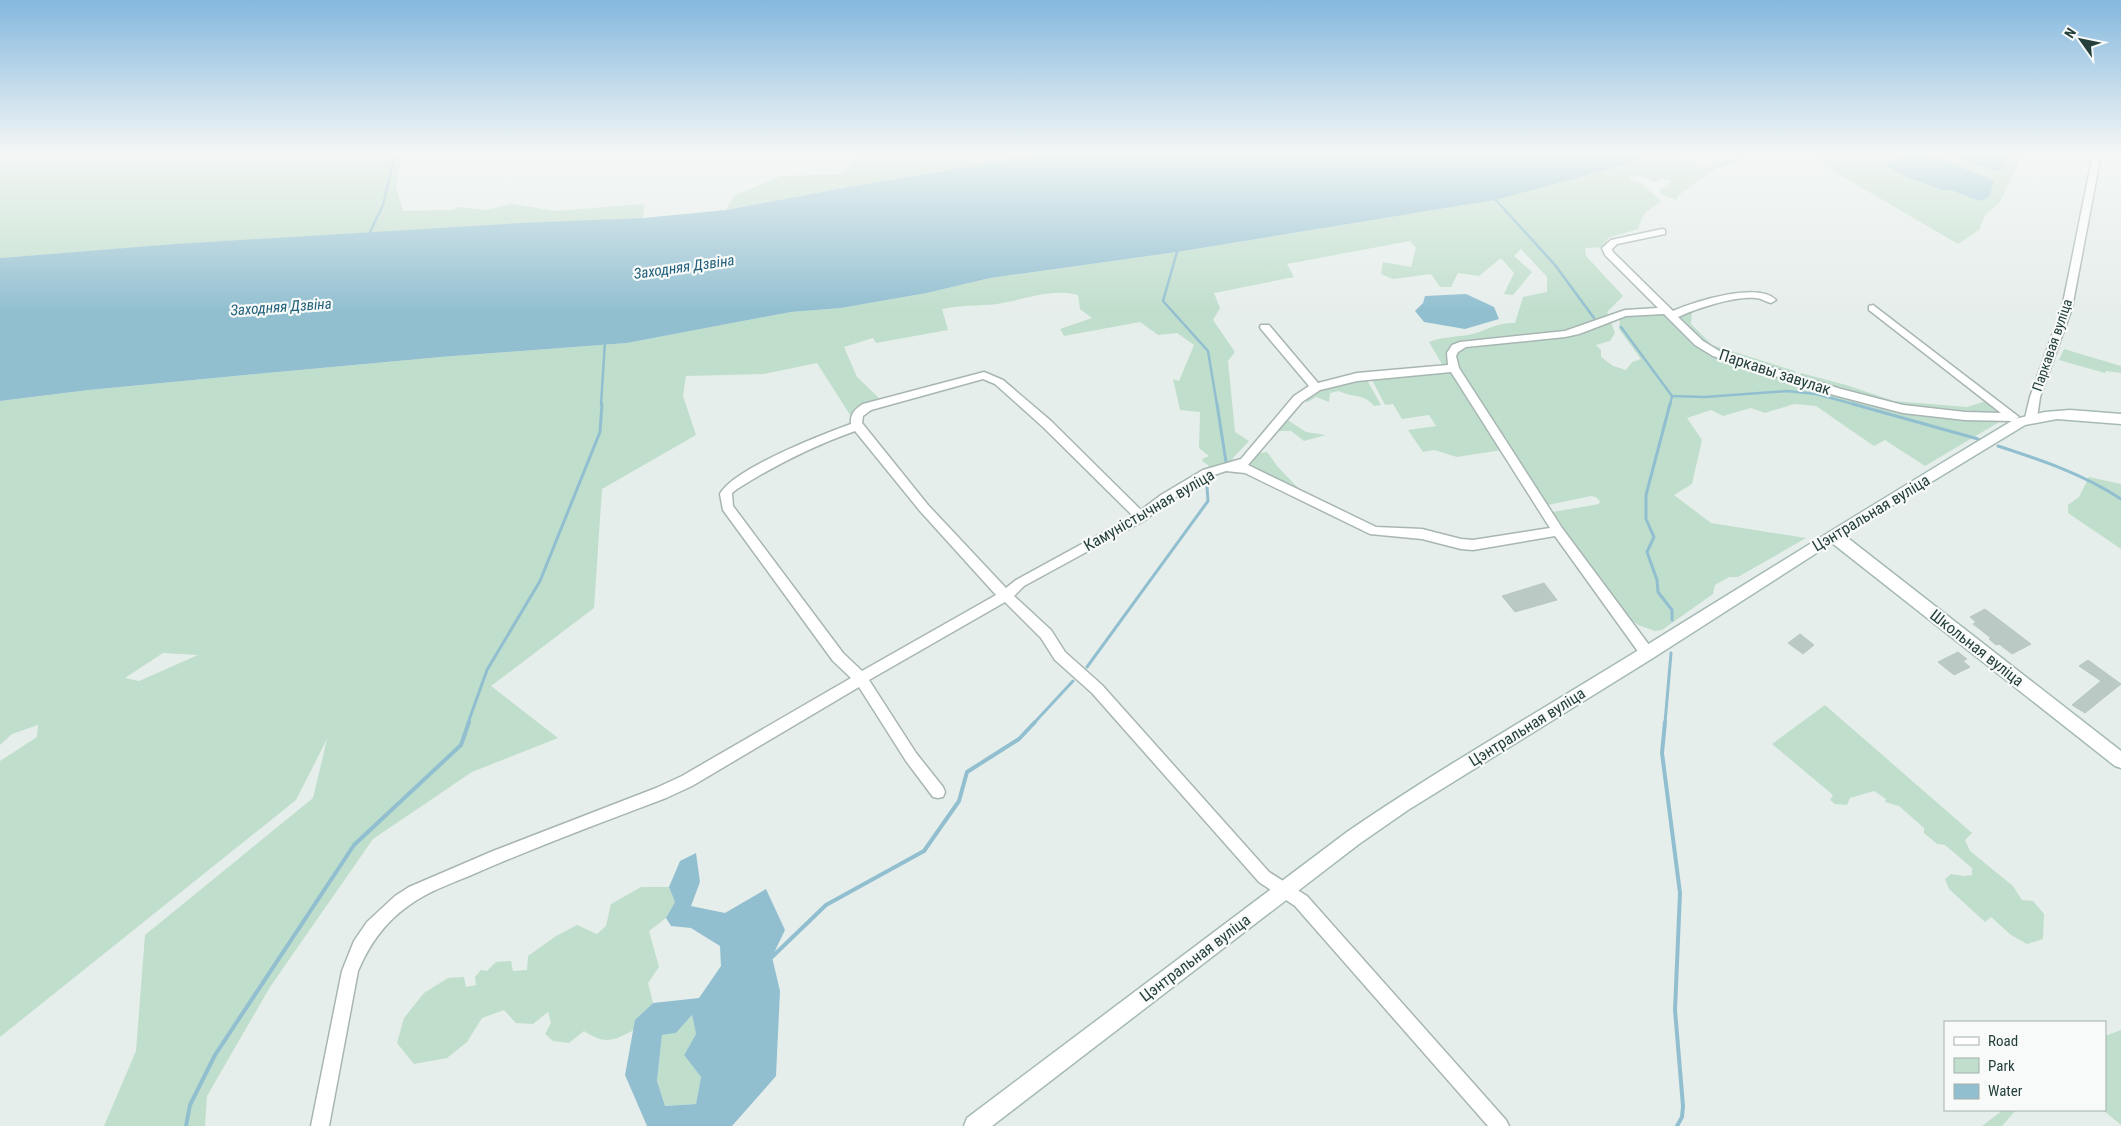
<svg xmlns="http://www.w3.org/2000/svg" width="2121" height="1126" font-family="'Roboto Condensed',sans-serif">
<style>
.green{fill:#c0decc;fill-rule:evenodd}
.water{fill:#91bfd0;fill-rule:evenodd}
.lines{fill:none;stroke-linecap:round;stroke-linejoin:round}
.stream-far2{stroke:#91bfd0;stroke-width:2.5}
.stream-far1{stroke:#91bfd0;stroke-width:3}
.stream{stroke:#91bfd0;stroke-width:4}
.building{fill:#bbc9c5;stroke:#b8c8c3}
.street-casing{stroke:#a8b6b3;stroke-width:3}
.secondary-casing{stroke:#a5bab5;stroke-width:3}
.street{fill:#fff;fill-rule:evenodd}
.secondary{fill:#fff;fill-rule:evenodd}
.labels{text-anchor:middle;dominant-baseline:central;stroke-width:4.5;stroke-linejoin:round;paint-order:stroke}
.far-street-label{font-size:14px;fill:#25403c;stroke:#f7faf9}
.far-water-label{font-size:15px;font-style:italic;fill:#21617b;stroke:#f7faf9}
.street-label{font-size:16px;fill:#25403c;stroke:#f7faf9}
</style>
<rect width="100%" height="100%" fill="#e6eeeb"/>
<path class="green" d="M0 154H402L396 188 403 211 452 210 459 207 484 210 512 204 556 211 644 204 643 218 209 242 0 258Z
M854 154H1044L853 186 726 210 734 196 781 176 842 174 855 157Z
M1653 154H1679L1701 168 1746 154H1762L1715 169 1679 195 1676 200 1661 194 1659 190 1667 186 1671 181 1661 178 1655 182 1640 176 1628 177 1630 180 1642 184 1661 201 1644 214 1638 229 1608 238 1604 247 1585 248 1586 256 1623 296 1607 312 1615 333 1610 341 1596 345 1601 350V357L1613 366 1626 370 1632 362 1641 359 1619 329 1620 319 1626 315 1661 313 1665 314 1706 350 1874 404 2001 421 1925 466 1885 440 1874 446 1816 406 1794 404 1765 413 1751 408 1723 416 1711 410 1687 418 1702 440 1692 484 1674 495 1711 523 1806 538 1738 577H1729L1715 585 1713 594 1662 630 1655 631 1638 625 1622 612 1603 581 1580 553 1554 517 1553 512 1599 504 1600 501 1596 497 1591 496 1548 505 1535 489 1453 360 1460 348 1564 333 1506 337 1452 346 1448 350V365L1443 366 1429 342C1442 337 1454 337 1468 335 1487 331 1494 323 1515 323L1523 297 1547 292V277L1521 249 1514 256 1532 272 1513 295 1504 294 1514 273 1501 258 1479 276 1458 273 1451 287H1440L1431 274 1393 279 1381 274 1383 262 1411 267 1416 248 1410 241 1287 264 1294 277 1214 293 1220 308 1213 320 1235 352 1228 361 1235 432 1249 441 1233 458 1234 465 1256 452 1261 453 1267 452 1278 467 1303 493 1261 473 1209 467 1207 464 1203 462 1202 459 1209 456 1199 448 1200 412 1180 410 1173 379 1179 381 1194 345 1177 333 1158 335 1140 322 1064 336 1060 329 1092 318 1080 309 1078 295C1049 288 1025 300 997 304 979 306 960 305 942 309L948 330 876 343 873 338 844 347 857 377 881 400 852 418 817 363 764 374 686 376 683 396 696 435 602 489 594 608 491 686 558 738 472 772 373 839 270 987 207 1096 205 1126H104L136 1051 145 935 313 798 327 739 296 800 0 1037V761L37 737 38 725 12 734 0 745V401L89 390 267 373 441 357 627 343 791 312 841 308 927 293 990 278 1177 252 1495 200ZM163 653 198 655 139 681 125 678Z
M1804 154H2023L2000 202 1985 215 1979 230 1958 244Z
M1687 312H1692L1691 324 1712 345 1795 371 1794 375 1709 348 1679 320 1681 314Z
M2064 349 2121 366V373L2106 371 2105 373 2059 360Z
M1451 372 1502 450 1457 457 1434 450 1423 452 1408 430 1436 426 1429 415 1402 419 1393 404 1385 405 1372 380 1374 378Z
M1801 373 1846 385 1894 401 1967 407 1986 401 2002 412 1964 414 1887 404 1799 376Z
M1355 380H1367L1381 405 1374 406C1364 393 1352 398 1339 391L1330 393 1329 402 1316 397 1308 402 1300 400 1320 388Z
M1286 419 1306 432 1326 435 1304 441 1291 431H1276Z
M2089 477 2121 484V549L2068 513V505L2079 497Z
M1825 705 1972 833 1965 840 1970 851 2013 886 2022 900 2033 901 2044 914 2043 939 2027 944 2011 935 1991 917 1985 922 1949 889 1945 879 1951 874 1964 876 1972 875V868L1945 845 1937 844 1924 833V828L1899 806 1885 802 1886 799 1874 791 1850 798 1847 805 1835 804 1830 800 1833 795 1772 744Z
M641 887H669L675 902 666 918 649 931 659 967 648 983 653 1003 636 1020 634 1030C613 1041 605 1045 584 1031L569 1043 553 1041 545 1034 551 1023 548 1012 533 1024 516 1023 504 1010 482 1018 467 1042 447 1058 414 1064 397 1043 404 1018 424 993 448 978 464 977 466 987 476 985 475 977 481 970 487 971 496 962 511 961 513 971 527 970 528 956 556 936 577 925 597 934 606 926 611 904Z
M692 1015 696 1034 684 1055 701 1077 696 1104 665 1106 657 1081 662 1035 676 1033Z
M2121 1030V1125L2103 1110H2105V1036Z
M2003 1110H2016L2002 1126H1982Z"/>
<path class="water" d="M1044 154H1653L1606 170 1495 200 1177 252 990 278 927 293 841 308 791 312 627 343 441 357 267 373 89 390 0 401V258L175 244 521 223 643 218 726 210 853 186Z
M1906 154H1925L1986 177 1994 182 1989 197 1979 201 1951 190H1942L1909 178 1888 167 1887 165Z
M1947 154H2008L2001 170 1996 171Z
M1466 294 1494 307 1499 319 1465 329 1424 322 1415 311 1423 303 1425 296Z
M696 853 700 882 691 906 725 913 766 889 785 930 772 957 780 991 776 1076 732 1126H647L625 1075 635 1020 653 1003 699 998 721 966 720 946 691 928 671 926 666 918 675 902 669 887 680 861ZM692 1015 696 1034 684 1055 701 1077 696 1104 665 1106 657 1081 662 1035 676 1033Z"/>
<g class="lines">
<path class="stream-far2" d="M1494 198 1555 265 1594 318
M368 236 383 205 395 154
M1175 249 1177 252 1163 301 1208 351 1217 405
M1621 327 1672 396 1670 405
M1672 396 1705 397 1787 391 1816 394 1857 405
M601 405 605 341"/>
<path class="stream-far1" d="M1217 404 1226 462
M1670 404 1646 495V519L1654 537 1647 552 1657 580 1658 592 1672 610V620
M1853 404 1978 439
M1998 446C2041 460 2083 474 2121 499
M1087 667 1208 501 1207 487 1215 475
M468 723 487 670 540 581 600 432 602 404
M1034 723 1073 681
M1665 723 1671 653"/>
<path class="stream" d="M1665 722 1662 753 1680 893 1675 1010 1683 1106 1682 1117 1677 1126
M772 957 826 905 924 851 959 801 967 772 1019 739 1035 722
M186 1126 190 1105 215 1055 354 845 461 745 469 722"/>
</g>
<path class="building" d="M1544 583 1557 600 1515 612 1502 596Z
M1985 609 2031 644 2012 654 1999 644 1996 645 1989 639 1991 638 1973 624 1976 622 1970 617Z
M1800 634 1814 645 1803 654 1788 643Z
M1958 652 1967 659 1963 661 1970 667 1954 675 1938 662Z
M2088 660 2121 684 2085 713 2072 705 2101 681 2079 666Z"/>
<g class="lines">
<g class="street-casing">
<path id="street" d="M2093 154H2101L2072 308 2040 397 2037 418 2031 422 2025 418 2030 397 2062 308Z
M1662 229 1665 230V234L1617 244 1612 249 1613 252 1673 311C1694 302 1758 281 1776 300L1771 303C1766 302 1761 298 1756 298 1734 296 1698 308 1678 317L1703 341 1721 352 1841 389 1903 405 1965 412 2001 413 1869 310V306L1873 305 2019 417 2013 421 1965 420 1903 413 1834 395 1713 356 1695 345 1664 314 1626 316 1579 334 1565 337 1466 347 1458 352 1456 356 1459 368 1562 528 1652 649 1654 653 1652 657 1647 658 1642 657 1555 536 1473 550 1461 549 1422 539 1370 534 1245 473 1226 471 1211 476 1169 501 1145 520 1024 586 1014 596 1051 630 1065 652 1102 685 1269 872 1307 896 1506 1120 1509 1126H1488L1295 906 1259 882 1092 693 1055 660 1041 638 1005 602 869 680 916 753 943 787 945 792 943 797 938 798 933 797 906 761 859 687 692 786 666 798C603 822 538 846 476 873 453 883 428 891 408 906 384 923 369 945 358 971L329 1126H311L342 971 354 941 367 922 395 896 409 887 493 851 656 788 682 776 851 678 833 661 723 510 720 494C733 469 823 434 851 424 850 414 855 409 863 404L984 372 1003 380 1051 421 1141 510 1161 495 1203 470 1241 459 1294 396 1309 386 1261 329 1260 327 1261 325H1269L1318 383 1357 373 1448 365 1447 353 1452 345 1460 342 1565 331 1625 310 1658 308 1605 255 1602 248 1611 240ZM1451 372 1550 528 1473 540 1461 539 1422 529 1376 527 1248 465 1302 402 1320 390 1357 381ZM983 379 995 384 1043 427 1133 516 1016 580 1006 588 928 505 862 423 863 416 871 410ZM855 431 920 511 996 595 862 671 843 653 733 506 732 493 737 489C775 465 813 446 855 431Z"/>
</g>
<g class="secondary-casing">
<path id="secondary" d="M2070 410 2121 414V424L2057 419 2025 425 1844 535 2121 751V768L2115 766 1832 543 1653 658 1408 810 1359 844 992 1126H964L967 1118 1347 832C1442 767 1543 709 1642 648 1766 571 1890 494 2015 419L2045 412Z"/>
</g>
<use href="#street" class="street"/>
<use href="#secondary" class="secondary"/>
</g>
<linearGradient id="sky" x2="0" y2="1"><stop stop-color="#85b8de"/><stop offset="0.49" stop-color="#f4f7f6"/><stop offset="1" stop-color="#f4f7f6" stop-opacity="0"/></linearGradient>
<rect width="2121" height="312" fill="url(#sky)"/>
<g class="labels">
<g class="far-street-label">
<text transform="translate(2052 345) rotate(-71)">Паркавая вуліца</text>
</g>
<g class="far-water-label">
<text transform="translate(684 267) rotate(-8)">Заходняя Дзвіна</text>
<text transform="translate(281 307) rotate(-4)">Заходняя Дзвіна</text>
</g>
<g class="street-label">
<text transform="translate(1775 372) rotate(18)">Паркавы завулак</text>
<text transform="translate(1149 510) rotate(-30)">Камуністычная вуліца</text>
<text transform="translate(1871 513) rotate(-31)">Цэнтральная вуліца</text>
<text transform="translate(1977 648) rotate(38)">Школьная вуліца</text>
<text transform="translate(1527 727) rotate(-32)">Цэнтральная вуліца</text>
<text transform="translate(1195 958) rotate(-37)">Цэнтральная вуліца</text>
</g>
</g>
<rect x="1944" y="1021" width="162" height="90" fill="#f7faf9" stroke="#a3b0ad"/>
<rect x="1954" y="1037" width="25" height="8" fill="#ffffff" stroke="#a3b0ad"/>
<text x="1988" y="1046" font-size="15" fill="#25403c">Road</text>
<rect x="1954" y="1058" width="25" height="15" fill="#c0decc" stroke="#a3b0ad"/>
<text x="1988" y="1071" font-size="15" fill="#25403c">Park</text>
<rect x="1954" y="1084" width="25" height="15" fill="#91bfd0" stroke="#a3b0ad"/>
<text x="1988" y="1096" font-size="15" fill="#25403c">Water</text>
<g transform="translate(2081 40) rotate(303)" stroke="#f7faf9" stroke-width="4" paint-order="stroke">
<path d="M0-4L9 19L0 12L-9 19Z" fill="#25403c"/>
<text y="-8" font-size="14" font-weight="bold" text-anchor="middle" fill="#25403c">N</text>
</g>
</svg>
